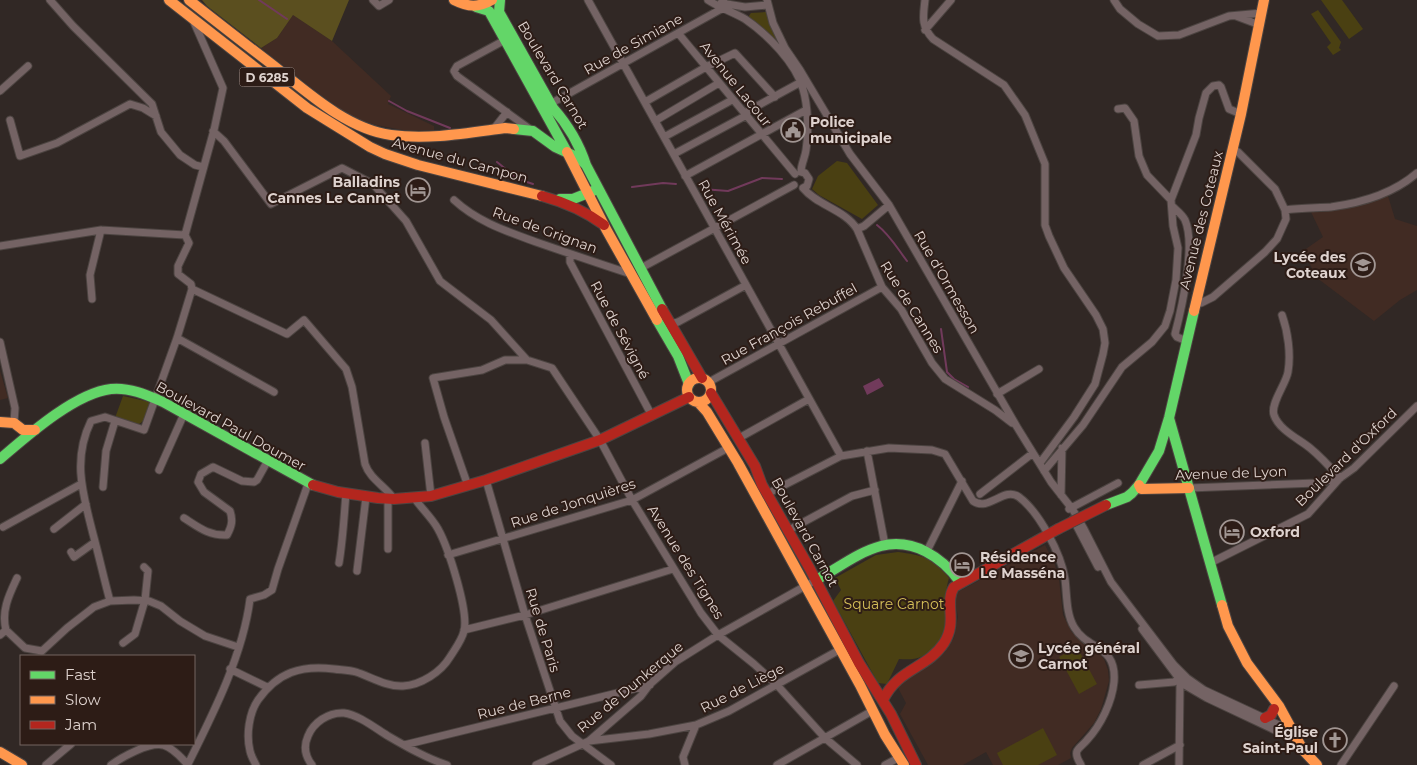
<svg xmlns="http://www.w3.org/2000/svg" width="1417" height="765" font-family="Montserrat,sans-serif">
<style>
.built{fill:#412b23}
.green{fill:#4a4012}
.forest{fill:#5b4f1f}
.water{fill:#713a5b}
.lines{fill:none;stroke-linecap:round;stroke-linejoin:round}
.stream{stroke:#713a5b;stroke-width:2}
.street-casing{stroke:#4c4441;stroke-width:9}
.fast-casing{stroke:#4c4441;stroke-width:12}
.slow-casing{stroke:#4c4441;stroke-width:12}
.jam-casing{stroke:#4c4441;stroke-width:12}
.street{stroke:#746364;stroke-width:7}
.fast{stroke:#63d668;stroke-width:10}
.slow{stroke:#ff974d;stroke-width:10}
.jam{stroke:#b3261e;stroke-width:10}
.jam-bridge-casing{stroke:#4c4441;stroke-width:12;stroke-linecap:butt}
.jam-bridge{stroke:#b3261e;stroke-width:10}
.labels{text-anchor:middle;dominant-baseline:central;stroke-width:4;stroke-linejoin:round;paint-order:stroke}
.shield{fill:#2d1c16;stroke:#a99b97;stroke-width:1}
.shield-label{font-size:12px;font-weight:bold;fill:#ded2ce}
.street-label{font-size:14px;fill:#ded2ce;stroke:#2d1c16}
.poi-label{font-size:14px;font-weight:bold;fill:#ded2ce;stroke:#2d1c16;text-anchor:start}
.park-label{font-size:14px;fill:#d5bf59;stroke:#2d1c16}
</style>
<rect width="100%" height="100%" fill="#312825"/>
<path class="built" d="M293 15 332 41 391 96 388 104 434 126V130L408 131 376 125 360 120 340 109 318 93 261 48 277 38Z
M1388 196 1395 219 1417 226V290L1400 300 1374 321 1317 278 1303 251 1323 237 1311 212 1332 210Z
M0 371 8 398 0 400Z
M1045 545 1055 565 1059 579 1063 615 1071 631 1082 643 1097 651 1104 659 1108 670 1109 681 1101 709 1094 723 1072 748 1070 753 1071 758 1058 765H993L986 752 963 765H928L900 714 906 703 897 686 901 681 929 665 944 653 954 637 958 617 954 594Z"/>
<path class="green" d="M1321 0H1342L1363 29 1349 39Z
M1318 10 1341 42 1339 48 1341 50 1333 55 1327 47 1331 43 1311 14Z
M766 12 778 44 748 17 751 13Z
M837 161 847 163 878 205 862 219 819 195 812 189 818 176Z
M123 396 150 402C151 409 145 421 139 424L115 418Z
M898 552C921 555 934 558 949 578 940 606 957 624 934 647 923 659 915 660 899 659L887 684 878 683 833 601 841 590 835 578 876 555Z
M1077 647 1097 684 1079 694 1059 657Z
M1043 728 1057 755 1038 765H1003L997 753Z"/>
<path class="forest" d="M202 0H349L332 41 293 15 277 38 261 48 207 6Z"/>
<path class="water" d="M879 378 884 386 867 395 863 386Z"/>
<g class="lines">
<path class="stream" d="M259 0 287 19
M389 101 407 111 450 128
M497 162 518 179 533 184
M632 187 663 183 676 184
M702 189 728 191 762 178 782 179
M877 225C890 235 897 248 907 261
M941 329 947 372 954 379 968 387"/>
<g class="street-casing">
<path id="street" d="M50 0 73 26 152 104 161 132 180 155 195 165 203 167
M373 0 379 6 389 0
M588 0 841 456
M708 0C720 8 733 12 745 19 767 34 796 63 803 89 808 106 809 133 806 150 805 158 801 164 801 172
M767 0 773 23 785 48 800 70 850 154 889 205 1017 427 1051 482 1073 510 1084 529 1111 582 1174 665 1187 678 1204 690 1279 725 1290 726
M925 0C923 17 921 26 933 39L1004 85 1025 115 1045 164V225L1049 236 1064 268 1096 315 1103 329 1105 343 1103 354 1095 384 1074 417 1040 463
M1114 0 1120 9 1138 24 1158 36 1179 35 1229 16 1262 13
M721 3 745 7 768 5
M1236 16 1260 25
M925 30 951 0
M678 33 795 174
M505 40 457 66 454 71 457 76 531 130
M0 91 28 66
M645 102 706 67 735 53 775 97
M550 104 723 8 725 3
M1118 109 1125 108 1134 121 1139 156 1147 175 1171 200
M10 120 20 156 57 143 130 104 143 108 156 116
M655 121 719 83
M493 130 507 112
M213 131 224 141 271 204 342 168 373 184 406 221 440 281 491 320 527 360 552 368 600 440 632 500 701 613 718 635 754 664 777 685 825 738 857 765
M664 137 732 100
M674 154 745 116 748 111 801 82
M801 172 805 173 809 179 807 186 803 188
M685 176 806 110
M803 188C818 206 844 209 857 229L882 287 901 309 932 363 945 379 995 410 1012 423
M454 200C478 222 506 231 536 242 568 253 600 264 631 274
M1172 206C1176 210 1182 214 1185 220 1196 245 1182 307 1175 334L1177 337 1187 341
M1285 210C1300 208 1316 208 1331 207 1361 203 1394 193 1417 173
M857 229 864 226 889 205
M0 246 101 230 185 235
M570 254V262L652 416
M641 268 794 185
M192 289 287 334 304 320 346 369 352 387 365 464C370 479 385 486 394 499
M92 299 90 275 101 230
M1195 303H1201L1213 297 1265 252 1277 239 1286 219 1285 210 1275 189 1238 152 1233 149
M1282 315C1288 332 1291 354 1288 372 1286 384 1270 404 1274 415 1279 430 1299 439 1310 448 1321 457 1331 468 1340 478
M670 324 678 322 746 285
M177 338 274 392
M0 342 15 408 14 423
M709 382 882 287
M997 394 1039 369
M739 438 809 399
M425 443 431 496
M867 451 885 545
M159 470 184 414
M1044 471 1083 425 1122 367 1152 342 1165 326 1170 311 1176 280 1178 248 1173 226 1171 200 1196 135 1199 118 1206 93 1213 86 1219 85 1221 87 1229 109 1241 114
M486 480 525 615 560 721 572 736 611 765
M468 486 444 417 433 378 482 370 505 360H527
M103 487 106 451 115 421
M1189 488 1316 483 1340 478
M767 494 841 456 889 448 932 450 945 454 973 501C989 512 1004 486 1019 497 1040 513 1061 554 1065 579 1067 595 1066 614 1074 627 1088 651 1117 644 1114 682 1112 702 1101 725 1087 740 1084 744 1079 747 1077 751 1075 756 1079 761 1081 765
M980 494 1033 453
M1061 495 1062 448
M1069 509 1118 483
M184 518C198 527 209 536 227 535 232 526 233 520 230 511L204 492 198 482 201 474 213 467 242 481 254 482 257 480 267 462
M1073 519 1098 567
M3 527 81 484
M54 529 86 504
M787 531 852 496 875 490
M388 549V499
M927 551 962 481
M71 552 74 557 95 542
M448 555 632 500 728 448
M339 563C343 539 344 517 346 493
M1210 563 1308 514 1340 478 1354 468 1417 406
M357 571 366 497
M110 601C104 579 99 556 93 534 83 494 72 460 91 421L105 417 144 430 177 338 192 289 191 284 178 274V266L189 243 185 235 214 130 223 88 193 20
M1142 629 1183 684 1207 698 1281 733 1289 735 1294 732
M6 630C1 611 9 595 17 578
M464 630 525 615 673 569
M0 635 6 630 25 648 42 651 67 628 94 607 110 601 134 600 149 601 161 606 180 621 205 636 238 647
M123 643 135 634 145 600 148 571 144 567
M230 669 267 687
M1139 685 1174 682 1182 677
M589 741 649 734 696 725 729 711 841 649
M404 745 650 685
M188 764C213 714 243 655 250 599L264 595 272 590 278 569 308 484
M46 765 71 744
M111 765C122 757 149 742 163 745 173 748 182 758 188 765
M256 765C254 761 251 756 250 751 246 735 249 713 258 700 278 672 301 665 334 669 341 670 349 670 356 672 371 677 387 687 403 686 421 685 441 672 450 657 455 649 462 640 464 631 469 611 448 547 438 529 432 518 422 509 415 499
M312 765C305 756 303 747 308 736 313 723 328 712 344 713 359 715 375 728 388 736 407 747 426 758 447 765
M536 765 589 741 641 696 650 684 675 662 718 635 816 580
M685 765 683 757 696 725
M777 765 872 711
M885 765 900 757
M1143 765 1180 745
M1179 765 1180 686 1185 680
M1341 765 1394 686"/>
</g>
<g class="fast-casing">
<path id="fast" d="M500 0 499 12 553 108C568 125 579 143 586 165
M476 7 489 11 567 152
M514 129 533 131 555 147 579 158 586 165 662 309
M560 199H573L593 191
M657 320 678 356 689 384
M1169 418 1222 605
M0 459C27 436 75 393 111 389 129 387 147 395 163 402L313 485
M1106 505 1127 497 1132 493 1139 485 1159 451 1169 418 1194 311
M816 580C837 569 858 552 881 546 913 538 942 557 960 582"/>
</g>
<g class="slow-casing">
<path id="slow" d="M169 0 307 108 370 147 385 154 418 165 542 196
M189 0C217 22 245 44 274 66 307 92 347 129 391 135 429 140 467 133 505 128L514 129
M454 0C468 7 478 8 492 0
M567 152 606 229 657 320
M1194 311 1241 114 1264 0
M687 390a12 12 0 1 1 24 0a12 12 0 1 1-24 0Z
M698 402 707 412 738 463 860 685 885 735 904 765
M0 422 14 423 23 430H35
M1139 485 1141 489 1189 488
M1222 605 1228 626 1247 663 1279 706 1303 750 1317 765
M0 752 22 765"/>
</g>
<g class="jam-casing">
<path id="jam" d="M542 196C564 202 585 211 604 225
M662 309 702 378
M711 393 755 466 762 485 810 569 859 663 891 714 916 765
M313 485 338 492 378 498 394 499 431 496 486 480 600 440 689 397
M883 700C898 668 927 669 944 643 958 621 944 603 954 587L1058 529
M1265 718 1271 715 1274 709"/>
</g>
<use href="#street" class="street"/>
<use href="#fast" class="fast"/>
<use href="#slow" class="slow"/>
<use href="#jam" class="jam"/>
<g class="jam-bridge-casing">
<path id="jam-bridge" d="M1058 529 1106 505"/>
</g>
<use href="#jam-bridge" class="jam-bridge"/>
</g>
<defs>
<g id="civic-ring" transform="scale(1.25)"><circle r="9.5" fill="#2d1c16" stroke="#a19693" stroke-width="1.5"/><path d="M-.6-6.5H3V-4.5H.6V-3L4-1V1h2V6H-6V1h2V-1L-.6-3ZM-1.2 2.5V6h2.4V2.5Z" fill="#a19693"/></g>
<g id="hotel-ring" transform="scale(1.25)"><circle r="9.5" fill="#2d1c16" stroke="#a19693" stroke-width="1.5"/><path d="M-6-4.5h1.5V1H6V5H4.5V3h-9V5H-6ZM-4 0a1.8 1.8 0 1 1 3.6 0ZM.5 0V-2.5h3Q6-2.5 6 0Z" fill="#a19693"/></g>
<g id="school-ring" transform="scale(1.25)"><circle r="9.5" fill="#2d1c16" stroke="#a19693" stroke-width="1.5"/><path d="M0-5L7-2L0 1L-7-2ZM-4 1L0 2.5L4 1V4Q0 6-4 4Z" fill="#a19693"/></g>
<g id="church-ring" transform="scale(1.25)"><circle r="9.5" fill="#2d1c16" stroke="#a19693" stroke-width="1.5"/><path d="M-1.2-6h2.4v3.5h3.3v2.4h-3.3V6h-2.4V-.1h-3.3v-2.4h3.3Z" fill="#a19693"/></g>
</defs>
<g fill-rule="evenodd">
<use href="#civic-ring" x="793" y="130"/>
<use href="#hotel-ring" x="418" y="190"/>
<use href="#school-ring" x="1363" y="265"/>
<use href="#hotel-ring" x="1232" y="532"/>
<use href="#hotel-ring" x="962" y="565"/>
<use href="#school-ring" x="1021" y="656"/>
<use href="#church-ring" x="1335" y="740"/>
</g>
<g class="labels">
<rect class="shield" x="239.5" y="67.5" width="55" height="19" rx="4"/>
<g class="shield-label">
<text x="267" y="77">D 6285</text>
</g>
<g class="street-label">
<text transform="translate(633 44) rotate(-29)">Rue de Simiane</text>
<text transform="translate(553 75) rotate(59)">Boulevard Carnot</text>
<text transform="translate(736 84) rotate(51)">Avenue Lacour</text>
<text transform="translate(460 160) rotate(15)">Avenue du Campon</text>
<text transform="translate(1201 220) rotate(-76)">Avenue des Coteaux</text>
<text transform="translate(725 222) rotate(61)">Rue Mérimée</text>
<text transform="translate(545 230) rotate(20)">Rue de Grignan</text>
<text transform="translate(947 282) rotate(60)">Rue d'Ormesson</text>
<text transform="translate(912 307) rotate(58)">Rue de Cannes</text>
<text transform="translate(789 324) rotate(-29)">Rue François Rebuffel</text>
<text transform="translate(620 330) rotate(62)">Rue de Sévigné</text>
<text transform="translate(231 426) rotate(29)">Boulevard Paul Doumer</text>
<text transform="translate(1346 457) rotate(-44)">Boulevard d'Oxford</text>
<text transform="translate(1231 473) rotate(-2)">Avenue de Lyon</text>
<text transform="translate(573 503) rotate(-18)">Rue de Jonquières</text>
<text transform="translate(805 532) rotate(61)">Boulevard Carnot</text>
<text transform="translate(686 562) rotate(58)">Avenue des Tignes</text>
<text transform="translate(543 630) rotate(73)">Rue de Paris</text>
<text transform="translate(630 687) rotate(-40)">Rue de Dunkerque</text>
<text transform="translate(742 688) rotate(-27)">Rue de Liège</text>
<text transform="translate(524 703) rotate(-14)">Rue de Berne</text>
</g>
<g class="poi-label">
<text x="810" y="122">Police<tspan x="810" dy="16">municipale</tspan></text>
<text x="400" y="182" text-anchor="end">Balladins<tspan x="400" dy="16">Cannes Le Cannet</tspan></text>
<text x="1346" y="257" text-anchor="end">Lycée des<tspan x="1346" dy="16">Coteaux</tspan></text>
<text x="1250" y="532">Oxford</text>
<text x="980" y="557">Résidence<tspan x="980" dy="16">Le Masséna</tspan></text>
<text x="1038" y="648">Lycée général<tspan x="1038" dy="16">Carnot</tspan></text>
<text x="1318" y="732" text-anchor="end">Église<tspan x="1318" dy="16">Saint-Paul</tspan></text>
</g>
<g class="park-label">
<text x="894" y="604">Square Carnot</text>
</g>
</g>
<rect x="20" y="655" width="175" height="90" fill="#2d1c16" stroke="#746560"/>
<rect x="30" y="671" width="25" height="8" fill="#63d668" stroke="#746560"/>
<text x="65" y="680" font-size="15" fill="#ded2ce">Fast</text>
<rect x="30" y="696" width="25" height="8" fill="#ff974d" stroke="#746560"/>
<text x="65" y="705" font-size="15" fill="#ded2ce">Slow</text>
<rect x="30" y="721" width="25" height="8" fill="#b3261e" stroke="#746560"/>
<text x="65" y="730" font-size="15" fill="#ded2ce">Jam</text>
</svg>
